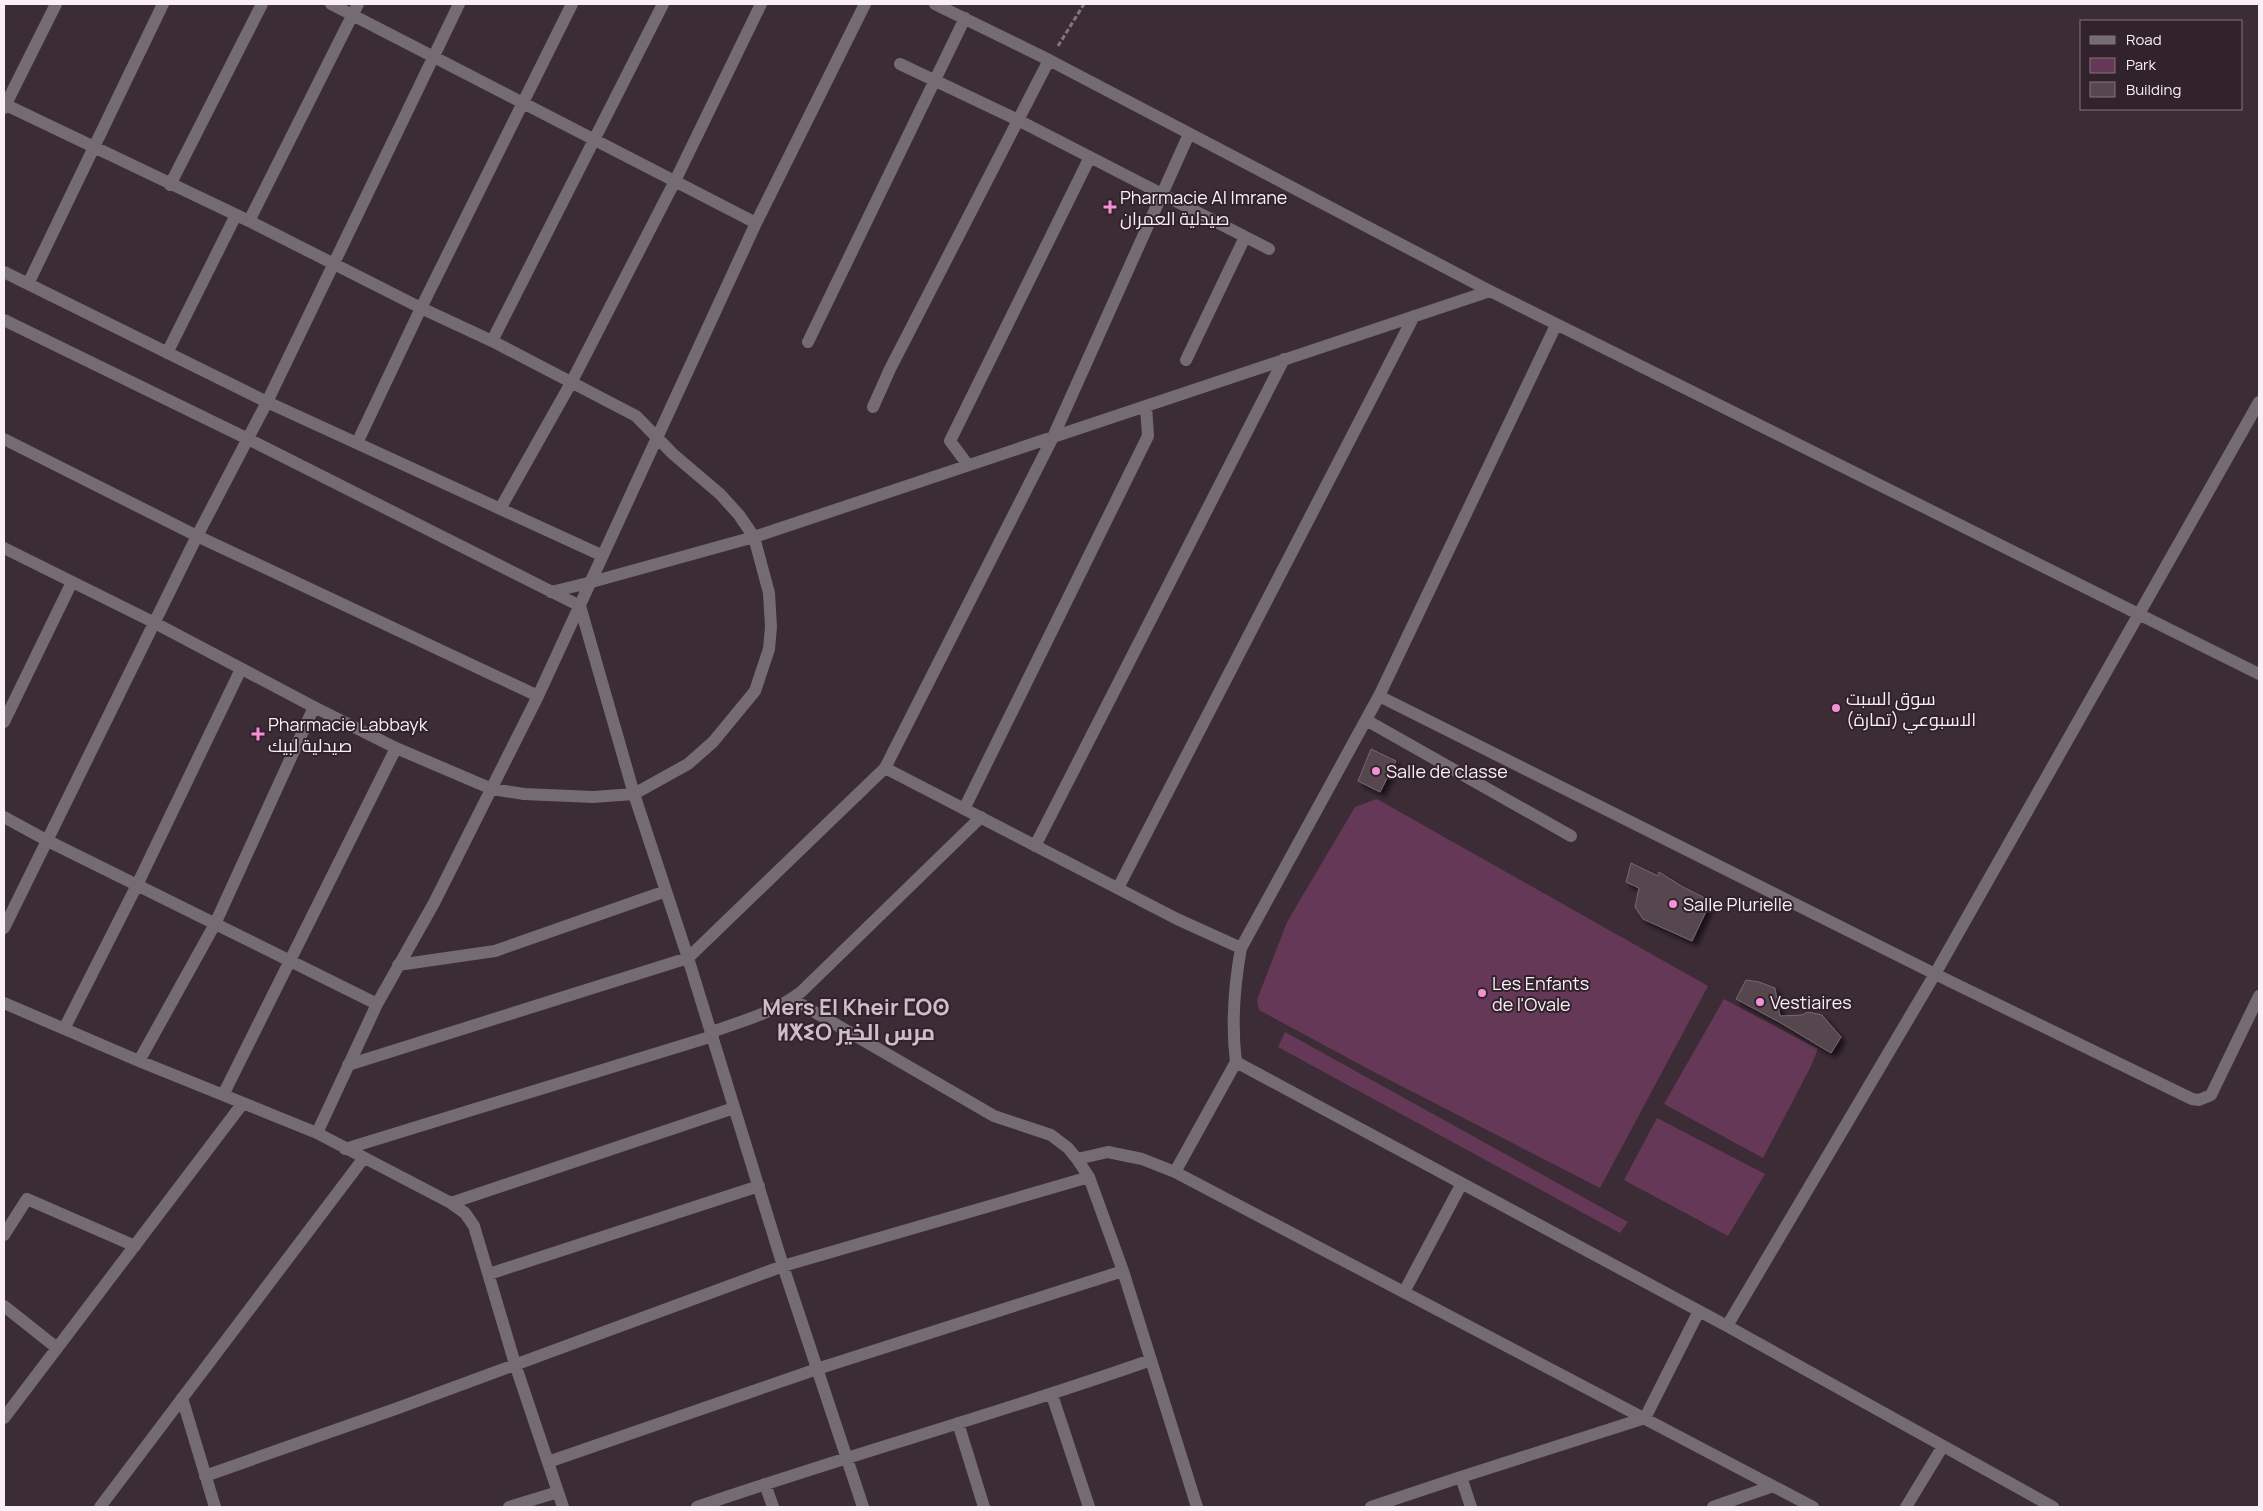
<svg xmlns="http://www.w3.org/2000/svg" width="2263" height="1511" font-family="Manrope,Cairo,'Noto Sans Tifinagh',sans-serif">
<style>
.green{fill:#663857}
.building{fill:#564650;stroke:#776671;filter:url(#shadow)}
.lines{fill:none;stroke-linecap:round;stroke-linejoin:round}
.path{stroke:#83747d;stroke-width:3;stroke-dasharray:5 2.5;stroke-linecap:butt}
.minor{stroke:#746c71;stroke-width:12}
.poi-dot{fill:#f491d4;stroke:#31222c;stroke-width:2}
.labels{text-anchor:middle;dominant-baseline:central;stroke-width:4;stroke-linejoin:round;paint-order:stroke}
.poi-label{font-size:18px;fill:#faeff6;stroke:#31222c;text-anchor:start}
.district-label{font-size:22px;font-weight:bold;fill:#d1bdca;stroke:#31222c}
</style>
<defs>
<filter id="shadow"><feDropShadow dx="4.5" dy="4.5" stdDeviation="2.5" flood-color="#0009"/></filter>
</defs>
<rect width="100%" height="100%" fill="#3c2c36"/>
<path class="green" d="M1377 799 1708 986 1600 1188 1374 1072 1259 1010 1257 1000 1287 922 1355 807Z
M1724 999 1818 1049 1810 1068 1763 1158 1664 1104Z
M1285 1032 1628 1222 1620 1233 1278 1047Z
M1657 1118 1765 1174 1728 1236 1624 1180Z"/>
<path class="building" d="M1371 749 1396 761 1380 792 1358 781Z
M1631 863 1658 876 1659 872 1683 887 1711 901 1692 941 1643 919 1635 907 1639 888 1626 882Z
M1746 980 1759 982 1775 988 1780 1016 1802 1015 1808 1012 1822 1015 1841 1037 1831 1053 1781 1023 1736 999Z"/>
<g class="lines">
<path class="path" d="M1058 46 1084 4"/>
<path class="minor" d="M331 4 756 223
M935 4 1049 60 1490 291 2259 674
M900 64 1018 120 1269 249
M4 104 249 221 421 308 492 341 636 416 673 454 720 494 739 515 754 537 769 593 771 627 769 649 755 691 713 742 688 764 634 794 593 797 524 794 492 789 396 748 314 707 153 622 4 548
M4 108 56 4
M170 185 262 4
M249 221 358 4
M4 272 267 402 601 555
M28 284 163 4
M4 320 248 439 580 606 634 794 688 958 783 1266 863 1507
M1556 325 1379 696 1241 948C1234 987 1231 1023 1236 1062L1727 1326 2053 1507
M492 341 663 4
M808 342 965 18
M167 353 236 215
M1186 360 1245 237
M873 407 890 369 1049 60
M4 439 197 536 538 696
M357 443 421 308 572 4
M968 465 950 441 1090 157
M500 509 571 383 675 181 761 4
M551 592 588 583 754 537 1490 291
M1379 696 1935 974 2192 1099 2199 1100 2211 1095 2259 996
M1366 720 1571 836
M4 722 72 582
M885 768 1177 919 1241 948
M964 809 1148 436 1146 406
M4 817 48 841 377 1004
M1035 846 1284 359
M1118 888 1414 316
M4 928 197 536 267 402 459 4
M398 965 495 951 666 891
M792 999 994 1116 1051 1135 1068 1148 1077 1159 1089 1177 1123 1271 1197 1507
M4 1003 139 1061 317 1133 451 1203 465 1213 474 1226 515 1364 563 1507
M65 1027 137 885 241 669
M711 1032C743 1021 773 1013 801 992L981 817
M139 1061 215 924 314 707
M348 1065 688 958 885 768 1053 437 1189 134
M223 1095 396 748
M317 1133 377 1004 434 903 538 696 756 223 865 4
M345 1149 713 1036
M1077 1159 1108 1152 1142 1159 1175 1172 1813 1507
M1175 1172 1236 1062
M451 1203 734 1108
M4 1235 27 1199 135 1246
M489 1274 759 1186
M1404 1292 1461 1185
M4 1306 57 1348
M1727 1326 1935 974 2259 402
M1052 1395 1089 1507
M182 1398 215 1507
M4 1418 243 1103
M958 1423 984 1507
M548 1462 817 1369 1123 1271
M205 1476 398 1408 783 1266 1089 1177
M1461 1477 1645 1418 1699 1311
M765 1484 773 1507
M100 1507 363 1159
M509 1507 558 1492
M697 1507C848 1455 1001 1413 1151 1360
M1371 1507 1461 1477 1471 1507
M1713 1507 1773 1486
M1906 1507 1943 1446"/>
</g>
<g class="poi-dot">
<path d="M1107.5 199.5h5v5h5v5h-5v5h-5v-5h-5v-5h5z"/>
<circle cx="1836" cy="708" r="5"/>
<path d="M255.5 726.5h5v5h5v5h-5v5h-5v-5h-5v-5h5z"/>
<circle cx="1376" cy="771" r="5"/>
<circle cx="1673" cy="904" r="5"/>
<circle cx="1482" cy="993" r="5"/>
<circle cx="1760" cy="1002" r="5"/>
</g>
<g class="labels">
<g class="poi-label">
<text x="1120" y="197">Pharmacie Al Imrane<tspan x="1120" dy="21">صيدلية العمران</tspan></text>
<text x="1846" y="698">سوق السبت<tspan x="1846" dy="21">الاسبوعي (تمارة)</tspan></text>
<text x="268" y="724">Pharmacie Labbayk<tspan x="268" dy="21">صيدلية لبيك</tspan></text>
<text x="1386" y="771">Salle de classe</text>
<text x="1683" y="904">Salle Plurielle</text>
<text x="1492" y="983">Les Enfants<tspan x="1492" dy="21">de l'Ovale</tspan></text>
<text x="1770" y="1002">Vestiaires</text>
</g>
<g class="district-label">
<text x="856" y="1007">Mers El Kheir ⵎⵔⵙ<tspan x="856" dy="25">ⵍⵅⵉⵔ مرس الخير</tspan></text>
</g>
</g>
<rect width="2263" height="1511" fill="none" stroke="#faeff6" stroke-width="10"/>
<rect x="2080" y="20" width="162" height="90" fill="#31222c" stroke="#81747d"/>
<rect x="2090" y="36" width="25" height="8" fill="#746c71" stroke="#81747d"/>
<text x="2126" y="45" font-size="15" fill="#faeff6">Road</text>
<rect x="2090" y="58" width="25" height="15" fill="#663857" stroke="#81747d"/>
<text x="2126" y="70" font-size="15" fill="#faeff6">Park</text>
<rect x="2090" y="82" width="25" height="15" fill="#564650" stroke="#81747d"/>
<text x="2126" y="95" font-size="15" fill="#faeff6">Building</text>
</svg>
